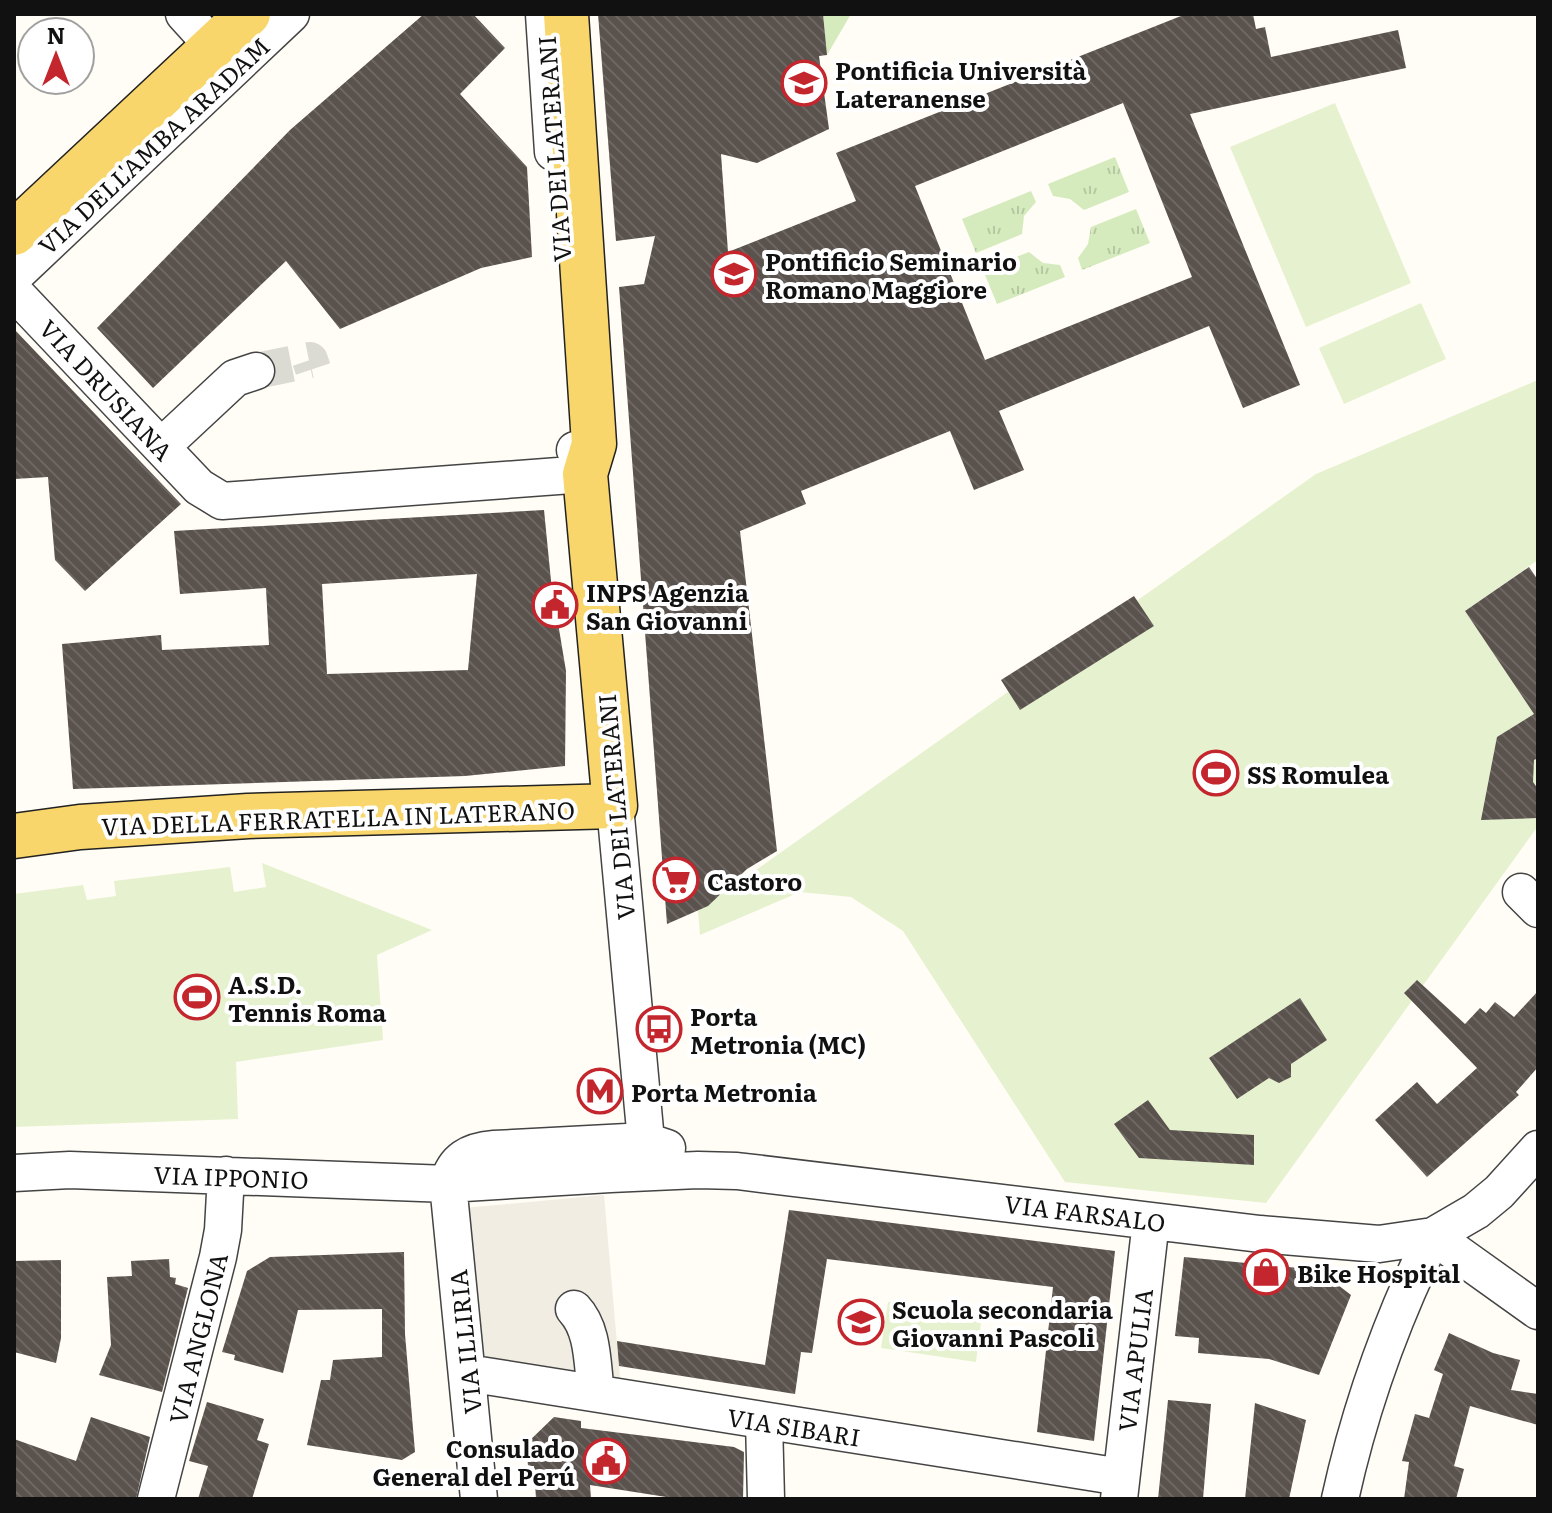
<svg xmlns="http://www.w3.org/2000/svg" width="1552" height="1513" font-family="Literata,serif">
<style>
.grass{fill:url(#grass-tufts)}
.garden{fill:#d5ebbd}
.pitch{fill:#e6f2cf}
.plaza{fill:#f1ede2}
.building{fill:url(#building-back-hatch);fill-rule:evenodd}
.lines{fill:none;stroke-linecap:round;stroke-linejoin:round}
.minor-tunnel{stroke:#dbdad3;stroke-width:36;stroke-dasharray:36 18;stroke-linecap:butt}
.minor-casing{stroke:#444;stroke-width:39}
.major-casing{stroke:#222;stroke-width:47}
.minor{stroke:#fff;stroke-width:36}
.major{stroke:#f9d66b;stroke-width:44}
.labels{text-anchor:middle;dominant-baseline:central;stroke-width:8;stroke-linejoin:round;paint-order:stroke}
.poi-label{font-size:24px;font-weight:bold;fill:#111;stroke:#fff;text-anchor:start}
.street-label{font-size:24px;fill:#111;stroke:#fff}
</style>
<defs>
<pattern id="grass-tufts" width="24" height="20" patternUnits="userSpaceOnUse" patternTransform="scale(2)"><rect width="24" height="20" fill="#d5ebbd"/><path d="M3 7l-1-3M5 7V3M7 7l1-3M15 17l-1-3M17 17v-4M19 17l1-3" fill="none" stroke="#b6c8a1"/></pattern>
<pattern id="building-back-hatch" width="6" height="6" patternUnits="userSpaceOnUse" patternTransform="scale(2)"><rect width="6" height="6" fill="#5a524d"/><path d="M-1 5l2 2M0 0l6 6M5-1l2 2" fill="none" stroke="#6d6662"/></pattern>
</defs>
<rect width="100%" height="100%" fill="#fffdf5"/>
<path class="grass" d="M1115 157 1129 192 1084 210 1070 199 1053 196 1048 184Z
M1031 191 1036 202 1024 216 1022 234 976 253 962 219Z
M1136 209 1150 243 1082 270 1078 258 1088 244 1091 227Z
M1029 252 1043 263 1060 265 1065 277 997 304 983 270Z"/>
<path class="garden" d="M823 14H851L827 55Z"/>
<path class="pitch" d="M1335 103 1411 283 1306 327 1230 147Z
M1421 303 1446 359 1344 404 1319 348Z
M1538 380V560L1465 611 1538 720V826L1266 1203 1065 1182 903 931 851 897 800 892 700 935 698 911 1316 474Z
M262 863 432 930 377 955 383 1040 236 1062 238 1119 14 1127V894L83 885 87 900 116 896 114 881 230 867 234 892 266 887Z
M888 1302 982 1315 976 1362 881 1348Z"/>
<path class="plaza" d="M604 1195 621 1389 478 1364 464 1208Z"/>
<path class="building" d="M424 14H473L505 48 460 94 527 167 532 257 481 268 340 329 286 261 153 388 97 328 290 130Z
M598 14H823L827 55 819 56 829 129 757 163 721 154 728 252 856 201 836 153 1186 14H1253L1256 29 1265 27 1271 57 1398 30 1406 68 1190 114 1300 385 1243 408 1209 326 999 411 1024 470 974 490 950 431 801 491 806 504 740 531 777 851 747 869 708 906 667 924 619 287 644 284 655 236 616 241ZM1123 103 1192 277 985 360 915 186Z
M14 329 181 504 85 591 55 560 48 477 14 479Z
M544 510 554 611H556L566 671 565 766 465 776 73 789 62 644 161 635 162 650 269 645 266 588 180 594 174 531ZM477 574 468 670 327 674 322 584Z
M1529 567 1538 580V758L1534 760 1533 782 1538 789V818L1481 820 1497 737 1534 714 1465 611Z
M1134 596 1154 626 1020 710 1001 680Z
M1417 980 1465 1024 1480 1008 1486 1013 1495 1002 1514 1017 1538 991V1067L1516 1092 1519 1095 1427 1177 1375 1120 1417 1082 1437 1104 1477 1068 1404 993Z
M1300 998 1327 1040 1291 1064V1077L1279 1083 1269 1078 1237 1099 1209 1058Z
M1148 1100 1170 1130 1254 1135V1165L1139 1158 1114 1124Z
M789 1210 1115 1251 1094 1441 1037 1432 1053 1287 827 1259 812 1353 801 1352 795 1394 619 1366 617 1341 765 1365Z
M404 1252 405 1334 415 1452 402 1460 307 1445 321 1380H330L333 1360 382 1357V1309L298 1310 283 1373 234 1360 235 1355 222 1352 247 1271 270 1257Z
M1184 1257 1310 1269 1309 1284 1338 1285 1351 1295 1319 1375 1269 1359 1198 1353 1199 1338 1175 1336Z
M169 1259 170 1277 176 1278 175 1284 188 1288 162 1392 99 1375 111 1345 107 1277 132 1276 131 1261Z
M61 1260V1338L56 1363 14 1352V1261Z
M1449 1333 1493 1353 1520 1360 1511 1390 1538 1394V1425L1470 1406 1454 1466 1464 1469 1456 1499H1404L1409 1462 1402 1461 1415 1414 1429 1418 1443 1374 1434 1370Z
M1168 1400 1211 1404 1203 1499H1158Z
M207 1402 264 1419 257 1440 269 1444 252 1499H198L208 1466 189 1461Z
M1255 1403 1306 1420 1289 1499H1245Z
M91 1417 150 1437 136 1499H14V1439L76 1461Z
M554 1417 581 1421V1428L734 1447 744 1452 743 1499H679L590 1485 591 1499H536L534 1466H528L526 1444Z"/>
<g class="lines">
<path class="minor-tunnel" d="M256 371 310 360 313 369"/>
<g class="minor-casing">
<path id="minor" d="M184 14 213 46
M544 14 553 152
M14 276 291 14
M14 292 199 487 222 501 585 474 575 450
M161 447 235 378 256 371
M1521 892 1538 909
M14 1173 70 1170 448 1184 610 1174C628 1167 639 1160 646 1141L615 806
M610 1174 698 1170 737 1171 1260 1234 1379 1244 1433 1236 1476 1211 1499 1192 1538 1149
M1433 1236 1538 1311
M574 1309C594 1330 592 1365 596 1393
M467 1373 1121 1477
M764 1421 766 1499
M156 1499 218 1257 223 1230 226 1175
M479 1499 448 1184C454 1159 470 1151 494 1149L646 1141 667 1148
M1119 1499 1151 1221
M1340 1499C1360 1408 1392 1319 1433 1236"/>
</g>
<g class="major-casing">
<path id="major" d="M14 233 248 14
M14 836 80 827 248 816 615 806 585 474 594 444 566 14"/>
</g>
<use href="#minor" class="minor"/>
<use href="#major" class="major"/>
</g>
<defs>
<g id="university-ring" transform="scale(2.3)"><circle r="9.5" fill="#fff" stroke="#c4262e" stroke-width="1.5"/><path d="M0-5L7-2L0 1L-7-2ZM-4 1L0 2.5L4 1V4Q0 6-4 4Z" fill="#c4262e"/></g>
<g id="civic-ring" transform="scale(2.3)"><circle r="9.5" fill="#fff" stroke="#c4262e" stroke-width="1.5"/><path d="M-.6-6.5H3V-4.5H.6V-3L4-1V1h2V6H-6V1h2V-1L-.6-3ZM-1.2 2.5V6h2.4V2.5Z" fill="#c4262e"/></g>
<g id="stadium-ring" transform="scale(2.3)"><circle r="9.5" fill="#fff" stroke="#c4262e" stroke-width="1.5"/><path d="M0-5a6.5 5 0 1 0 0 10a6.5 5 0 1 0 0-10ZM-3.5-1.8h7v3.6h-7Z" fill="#c4262e"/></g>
<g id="supermarket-ring" transform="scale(2.3)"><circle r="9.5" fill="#fff" stroke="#c4262e" stroke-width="1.5"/><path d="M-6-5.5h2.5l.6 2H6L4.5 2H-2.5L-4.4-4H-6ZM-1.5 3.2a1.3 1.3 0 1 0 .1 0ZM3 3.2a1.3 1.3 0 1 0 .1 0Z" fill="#c4262e"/></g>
<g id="bus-ring" transform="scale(2.3)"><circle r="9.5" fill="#fff" stroke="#c4262e" stroke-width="1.5"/><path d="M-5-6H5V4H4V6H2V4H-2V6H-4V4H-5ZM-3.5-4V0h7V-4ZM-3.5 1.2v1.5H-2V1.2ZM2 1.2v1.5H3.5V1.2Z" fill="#c4262e"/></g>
<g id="metro-ring" transform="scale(2.3)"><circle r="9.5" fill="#fff" stroke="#c4262e" stroke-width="1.5"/><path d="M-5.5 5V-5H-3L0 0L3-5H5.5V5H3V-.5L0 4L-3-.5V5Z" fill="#c4262e"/></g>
<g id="shop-ring" transform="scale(2.3)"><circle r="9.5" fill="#fff" stroke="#c4262e" stroke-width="1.5"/><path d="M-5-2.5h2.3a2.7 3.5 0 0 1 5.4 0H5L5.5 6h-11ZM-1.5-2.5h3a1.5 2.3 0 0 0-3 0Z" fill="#c4262e"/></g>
<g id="school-ring" transform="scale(2.3)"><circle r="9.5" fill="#fff" stroke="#c4262e" stroke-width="1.5"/><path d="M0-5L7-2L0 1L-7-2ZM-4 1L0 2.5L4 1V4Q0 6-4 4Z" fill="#c4262e"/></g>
</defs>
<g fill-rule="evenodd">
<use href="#university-ring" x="804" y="83"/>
<use href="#university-ring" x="734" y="274"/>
<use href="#civic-ring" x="555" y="605"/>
<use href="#stadium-ring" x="1216" y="773"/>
<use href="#supermarket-ring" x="676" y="880"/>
<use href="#stadium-ring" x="197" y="997"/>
<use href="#bus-ring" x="659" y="1029"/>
<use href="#metro-ring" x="600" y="1091"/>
<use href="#shop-ring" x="1266" y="1272"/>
<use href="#school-ring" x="861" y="1322"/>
<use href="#civic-ring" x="606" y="1461"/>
</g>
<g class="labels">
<g class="poi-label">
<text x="835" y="69">Pontificia Università<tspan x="835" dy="28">Lateranense</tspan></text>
<text x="765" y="260">Pontificio Seminario<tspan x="765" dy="28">Romano Maggiore</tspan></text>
<text x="586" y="591">INPS Agenzia<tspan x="586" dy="28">San Giovanni</tspan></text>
<text x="1247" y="773">SS Romulea</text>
<text x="707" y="880">Castoro</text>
<text x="228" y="983">A.S.D.<tspan x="228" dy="28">Tennis Roma</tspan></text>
<text x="690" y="1015">Porta<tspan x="690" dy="28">Metronia (MC)</tspan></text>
<text x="631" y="1091">Porta Metronia</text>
<text x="1297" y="1272">Bike Hospital</text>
<text x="892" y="1308">Scuola secondaria<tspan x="892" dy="28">Giovanni Pascoli</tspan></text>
<text x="575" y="1447" text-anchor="end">Consulado<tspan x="575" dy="28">General del Perú</tspan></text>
</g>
<g class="street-label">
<text transform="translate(153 145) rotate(-43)">VIA DELL'AMBA ARADAM</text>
<text transform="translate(553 149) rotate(-94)">VIA DEI LATERANI</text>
<text transform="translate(107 389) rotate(47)">VIA DRUSIANA</text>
<text transform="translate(615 807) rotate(-95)">VIA DEI LATERANI</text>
<text transform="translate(338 817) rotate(-2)">VIA DELLA FERRATELLA IN LATERANO</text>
<text transform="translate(231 1176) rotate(2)">VIA IPPONIO</text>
<text transform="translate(1085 1212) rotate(7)">VIA FARSALO</text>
<text transform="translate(197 1338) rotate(-76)">VIA ANGLONA</text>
<text transform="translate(464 1342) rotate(-96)">VIA ILLIRIA</text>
<text transform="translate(1134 1360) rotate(-83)">VIA APULIA</text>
<text transform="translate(794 1426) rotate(9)">VIA SIBARI</text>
</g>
</g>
<rect width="1552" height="1513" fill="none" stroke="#111111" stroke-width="32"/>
<g transform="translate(56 56)"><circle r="38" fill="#ffffff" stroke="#a0a0a0" stroke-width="2"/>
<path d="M0-6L14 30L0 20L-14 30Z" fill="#c4262e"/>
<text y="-12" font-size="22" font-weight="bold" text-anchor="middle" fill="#111111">N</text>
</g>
</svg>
